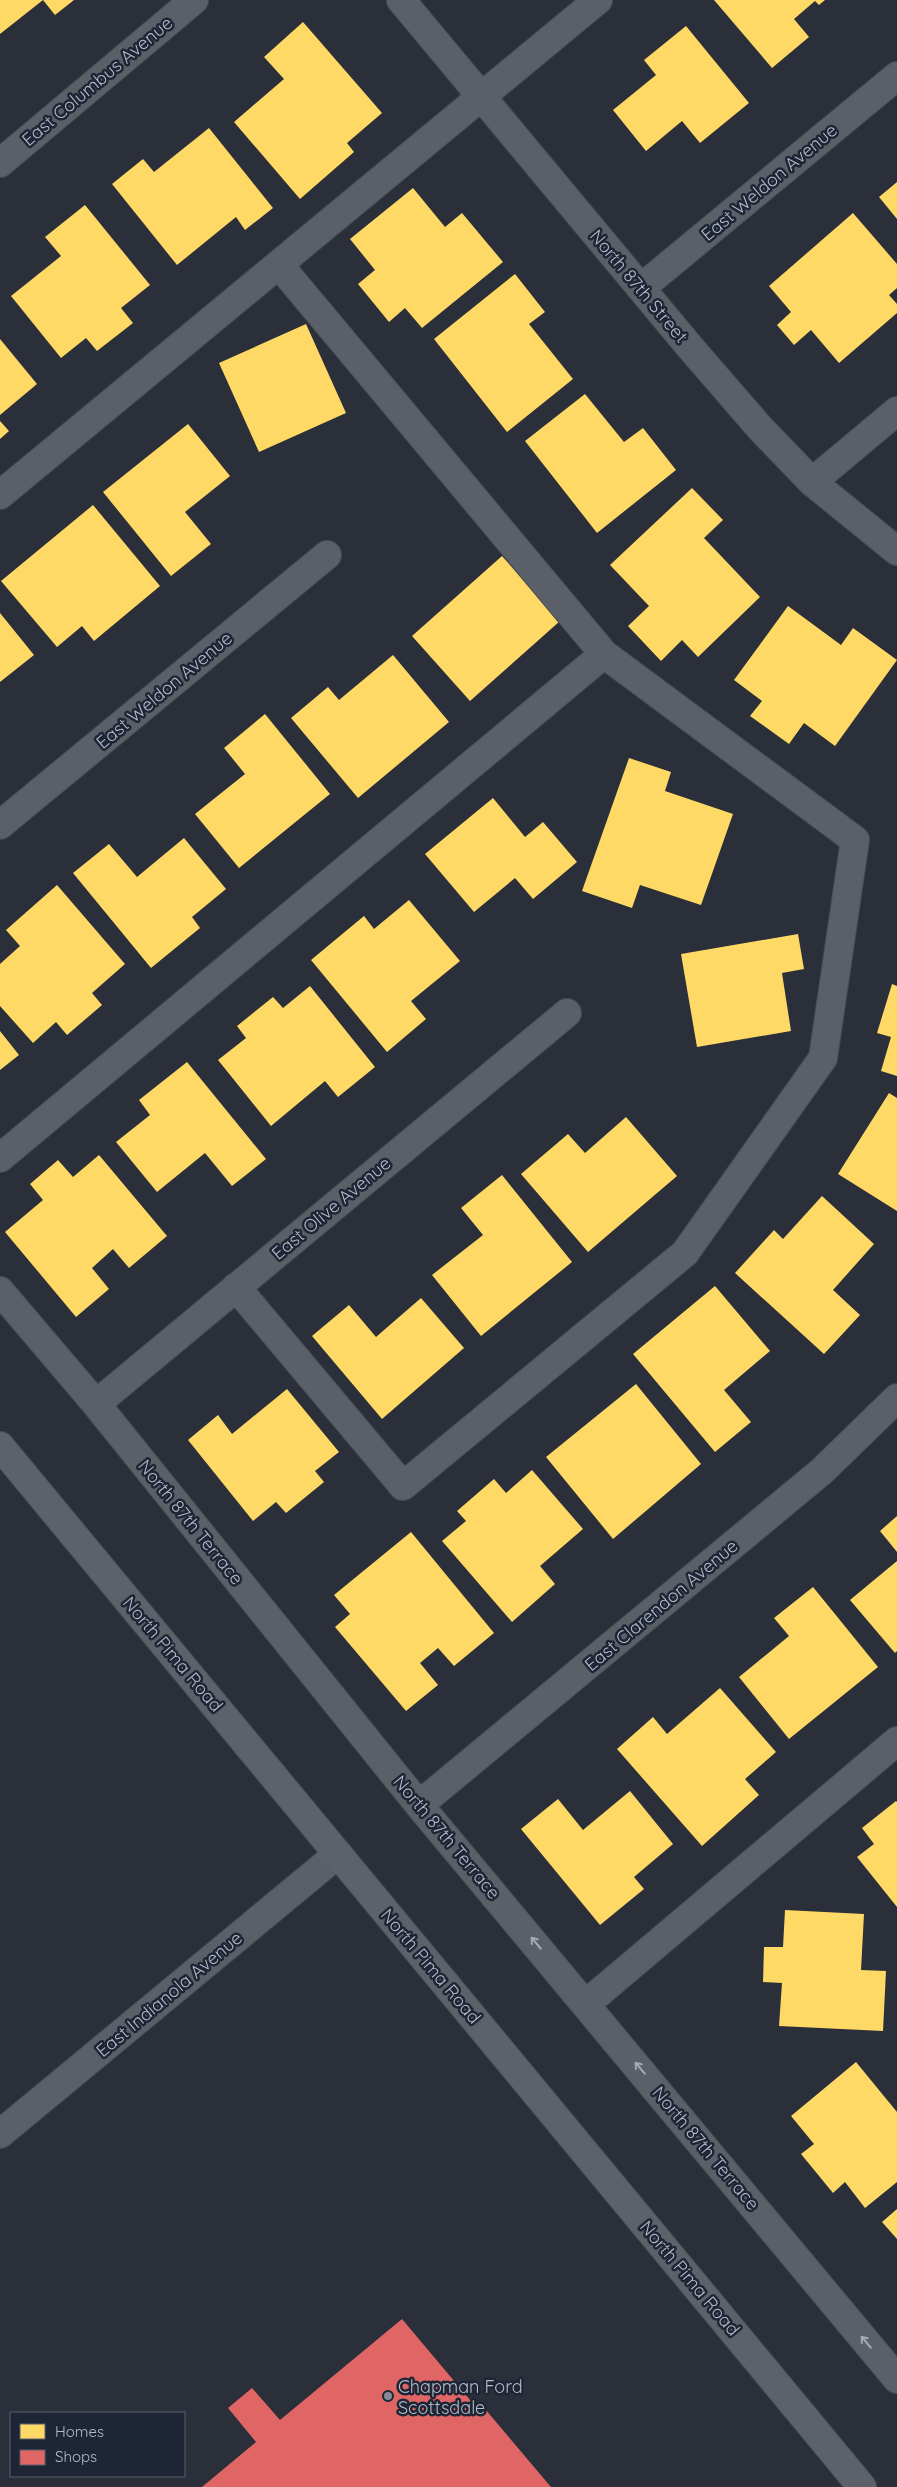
<svg xmlns="http://www.w3.org/2000/svg" width="897" height="2487" font-family="Quicksand,sans-serif">
<style>
.homes{fill:#ffd966}
.shops{fill:#e06666}
.lines{fill:none;stroke-linecap:round;stroke-linejoin:round}
.minor-casing{stroke:#474b52;stroke-width:30}
.major-casing{stroke:#494c56;stroke-width:30}
.minor{stroke:#5b5f67;stroke-width:28}
.major{stroke:#5d6169;stroke-width:28}
.oneway{stroke:#a3a9b6}
.poi-dot{fill:#858a97;stroke:#1e2534;stroke-width:2}
.labels{text-anchor:middle;dominant-baseline:central;stroke-width:5;stroke-linejoin:round;paint-order:stroke}
.street-label{font-size:18px;fill:#b5bbca;stroke:#1e2534}
.poi-label{font-size:18px;fill:#b5bbca;stroke:#1e2534;text-anchor:start}
</style>
<rect width="100%" height="100%" fill="#2b2f39"/>
<path class="homes" d="M0 0H43L0 34Z
M43 0H74L55 15Z
M714 0H825L819 5 815 1 794 19 809 37 772 68Z
M303 22 382 113 347 143 354 152 300 199 234 122 284 79 264 57Z
M686 26 749 103 700 143 682 121 646 151 613 110 656 75 644 60Z
M209 128 273 208 245 230 236 217 177 265 112 184 143 159 154 172Z
M897 182V219L879 197Z
M413 188 445 227 462 213 503 262 422 328 405 308 389 322 358 284 375 270 350 239Z
M85 205 150 285 121 308 133 323 97 351 86 338 61 358 11 296 61 256 45 237Z
M853 213 897 264V288L889 295 897 304V313L839 363 811 330 794 345 777 325 791 312 769 286Z
M515 274 545 312 529 324 573 379 507 432 434 339Z
M306 324 346 413 259 452 219 363Z
M0 339 37 384 0 415Z
M585 394 624 442 643 428 676 470 597 533 525 441Z
M0 421 9 431 0 439Z
M188 424 230 476 185 512 211 544 171 576 103 492Z
M692 488 723 520 704 538 760 597 698 657 682 640 661 661 628 626 649 606 610 565Z
M93 505 160 586 94 641 82 626 57 647 1 581Z
M502 556 560 621 470 701 412 636Z
M788 606 841 645 853 628 897 660 835 746 804 723 789 744 750 716 762 701 734 680Z
M0 613 34 655 0 682Z
M393 655 449 722 358 798 291 718 328 687 339 700Z
M265 714 330 794 239 868 195 814 245 774 224 748Z
M629 758 671 772 665 791 733 814 701 905 640 885 632 908 582 891Z
M493 798 525 837 543 822 577 862 533 899 515 878 474 912 425 854Z
M184 838 226 889 192 917 200 928 151 968 73 873 109 844 137 877Z
M57 885 125 964 92 993 102 1005 67 1035 56 1022 33 1043 0 1006V964L20 946 6 930Z
M409 900 460 961 411 1001 426 1019 387 1052 311 960 364 916 374 929Z
M798 934 804 969 782 973 791 1031 697 1047 681 954Z
M892 984 897 986V1076L881 1071 891 1037 877 1033Z
M310 986 375 1067 338 1097 325 1081 271 1126 218 1060 246 1038 237 1026 273 997 283 1008Z
M0 1031 19 1055 0 1070Z
M187 1062 266 1159 232 1186 205 1153 157 1192 116 1142 150 1115 139 1100Z
M889 1093 897 1098V1211L838 1174Z
M626 1117 677 1176 588 1252 521 1174 568 1134 585 1153Z
M99 1155 167 1236 129 1268 113 1249 92 1268 109 1289 76 1317 5 1232 43 1200 30 1184 58 1160 73 1177Z
M502 1175 572 1262 481 1336 432 1275 483 1235 461 1208Z
M822 1196 874 1244 833 1290 860 1315 824 1354 735 1273 774 1230 783 1239Z
M715 1286 770 1351 724 1390 751 1422 715 1452 633 1354Z
M421 1298 464 1348 382 1419 312 1336 349 1305 376 1337Z
M636 1384 701 1464 613 1539 546 1457Z
M287 1389 339 1452 315 1471 324 1482 286 1513 276 1502 253 1521 188 1440 218 1415 232 1434Z
M532 1470 583 1529 540 1566 555 1584 512 1622 442 1541 466 1521 457 1511 494 1479 506 1493Z
M897 1516V1552L880 1531Z
M411 1532 494 1633 454 1666 438 1648 420 1663 438 1685 406 1711 335 1627 350 1614 334 1595Z
M897 1561V1651L895 1653 850 1600Z
M813 1587 878 1667 789 1739 739 1677 789 1636 774 1618Z
M720 1688 776 1752 745 1779 759 1795 702 1846 617 1749 653 1717 667 1734Z
M630 1791 673 1844 634 1877 644 1889 600 1925 521 1829 558 1799 583 1830Z
M896 1801 897 1802V1907L857 1857 874 1844 862 1828Z
M785 1910 864 1914 861 1970 886 1971 883 2031 779 2026 782 1983 763 1982 764 1947H783Z
M856 2062 897 2112V2182L865 2208 845 2182 833 2193 801 2154 814 2144 791 2116Z
M897 2209V2239L882 2222Z"/>
<path class="shops" d="M402 2319 476 2407 480 2403 551 2487H202L256 2442 228 2408 252 2388 280 2420Z"/>
<g class="lines">
<g class="minor-casing">
<path id="minor" d="M401 0 689 346 760 428 812 482 897 551
M0 163 194 0
M641 288 897 76
M812 482 897 411
M0 495 598 0
M0 825 327 555
M0 1158 604 654
M236 1287 403 1486 685 1253 823 1058 855 840 604 654 280 266
M0 1291 96 1404 419 1805 897 2379
M96 1404 567 1013
M419 1805 822 1471 897 1398
M587 2003 897 1741
M0 2134 338 1854"/>
</g>
<g class="major-casing">
<path id="major" d="M0 1446 862 2487"/>
</g>
<use href="#minor" class="minor"/>
<use href="#major" class="major"/>
</g>
<defs><path id="oneway-shaft" d="M-6 0H5M1.5-3L5.5 0L1.5 3" fill="none" stroke-width="1.6" stroke-linecap="round" stroke-linejoin="round" transform="scale(1.25)"/></defs>
<g class="oneway">
<use href="#oneway-shaft" transform="translate(536 1943) rotate(-130)"/>
<use href="#oneway-shaft" transform="translate(640 2068) rotate(-130)"/>
<use href="#oneway-shaft" transform="translate(866 2342) rotate(-130)"/>
</g>
<circle class="poi-dot" cx="388" cy="2396" r="5"/>
<g class="labels">
<g class="street-label">
<text transform="translate(97 81) rotate(-40)">East Columbus Avenue</text>
<text transform="translate(769 182) rotate(-40)">East Weldon Avenue</text>
<text transform="translate(639 286) rotate(50)">North 87th Street</text>
<text transform="translate(164 690) rotate(-40)">East Weldon Avenue</text>
<text transform="translate(331 1208) rotate(-40)">East Olive Avenue</text>
<text transform="translate(191 1522) rotate(51)">North 87th Terrace</text>
<text transform="translate(661 1605) rotate(-40)">East Clarendon Avenue</text>
<text transform="translate(173 1654) rotate(50)">North Pima Road</text>
<text transform="translate(447 1837) rotate(50)">North 87th Terrace</text>
<text transform="translate(431 1966) rotate(50)">North Pima Road</text>
<text transform="translate(169 1994) rotate(-40)">East Indianola Avenue</text>
<text transform="translate(706 2148) rotate(50)">North 87th Terrace</text>
<text transform="translate(690 2278) rotate(50)">North Pima Road</text>
</g>
<g class="poi-label">
<text x="398" y="2386">Chapman Ford<tspan x="398" dy="21">Scottsdale</tspan></text>
</g>
</g>
<rect x="10" y="2412" width="175" height="65" fill="#1e2534" stroke="#5a6170"/>
<rect x="20" y="2424" width="25" height="15" fill="#ffd966" stroke="#5a6170"/>
<text x="55" y="2437" font-size="15" fill="#b5bbca">Homes</text>
<rect x="20" y="2450" width="25" height="15" fill="#e06666" stroke="#5a6170"/>
<text x="55" y="2462" font-size="15" fill="#b5bbca">Shops</text>
</svg>
